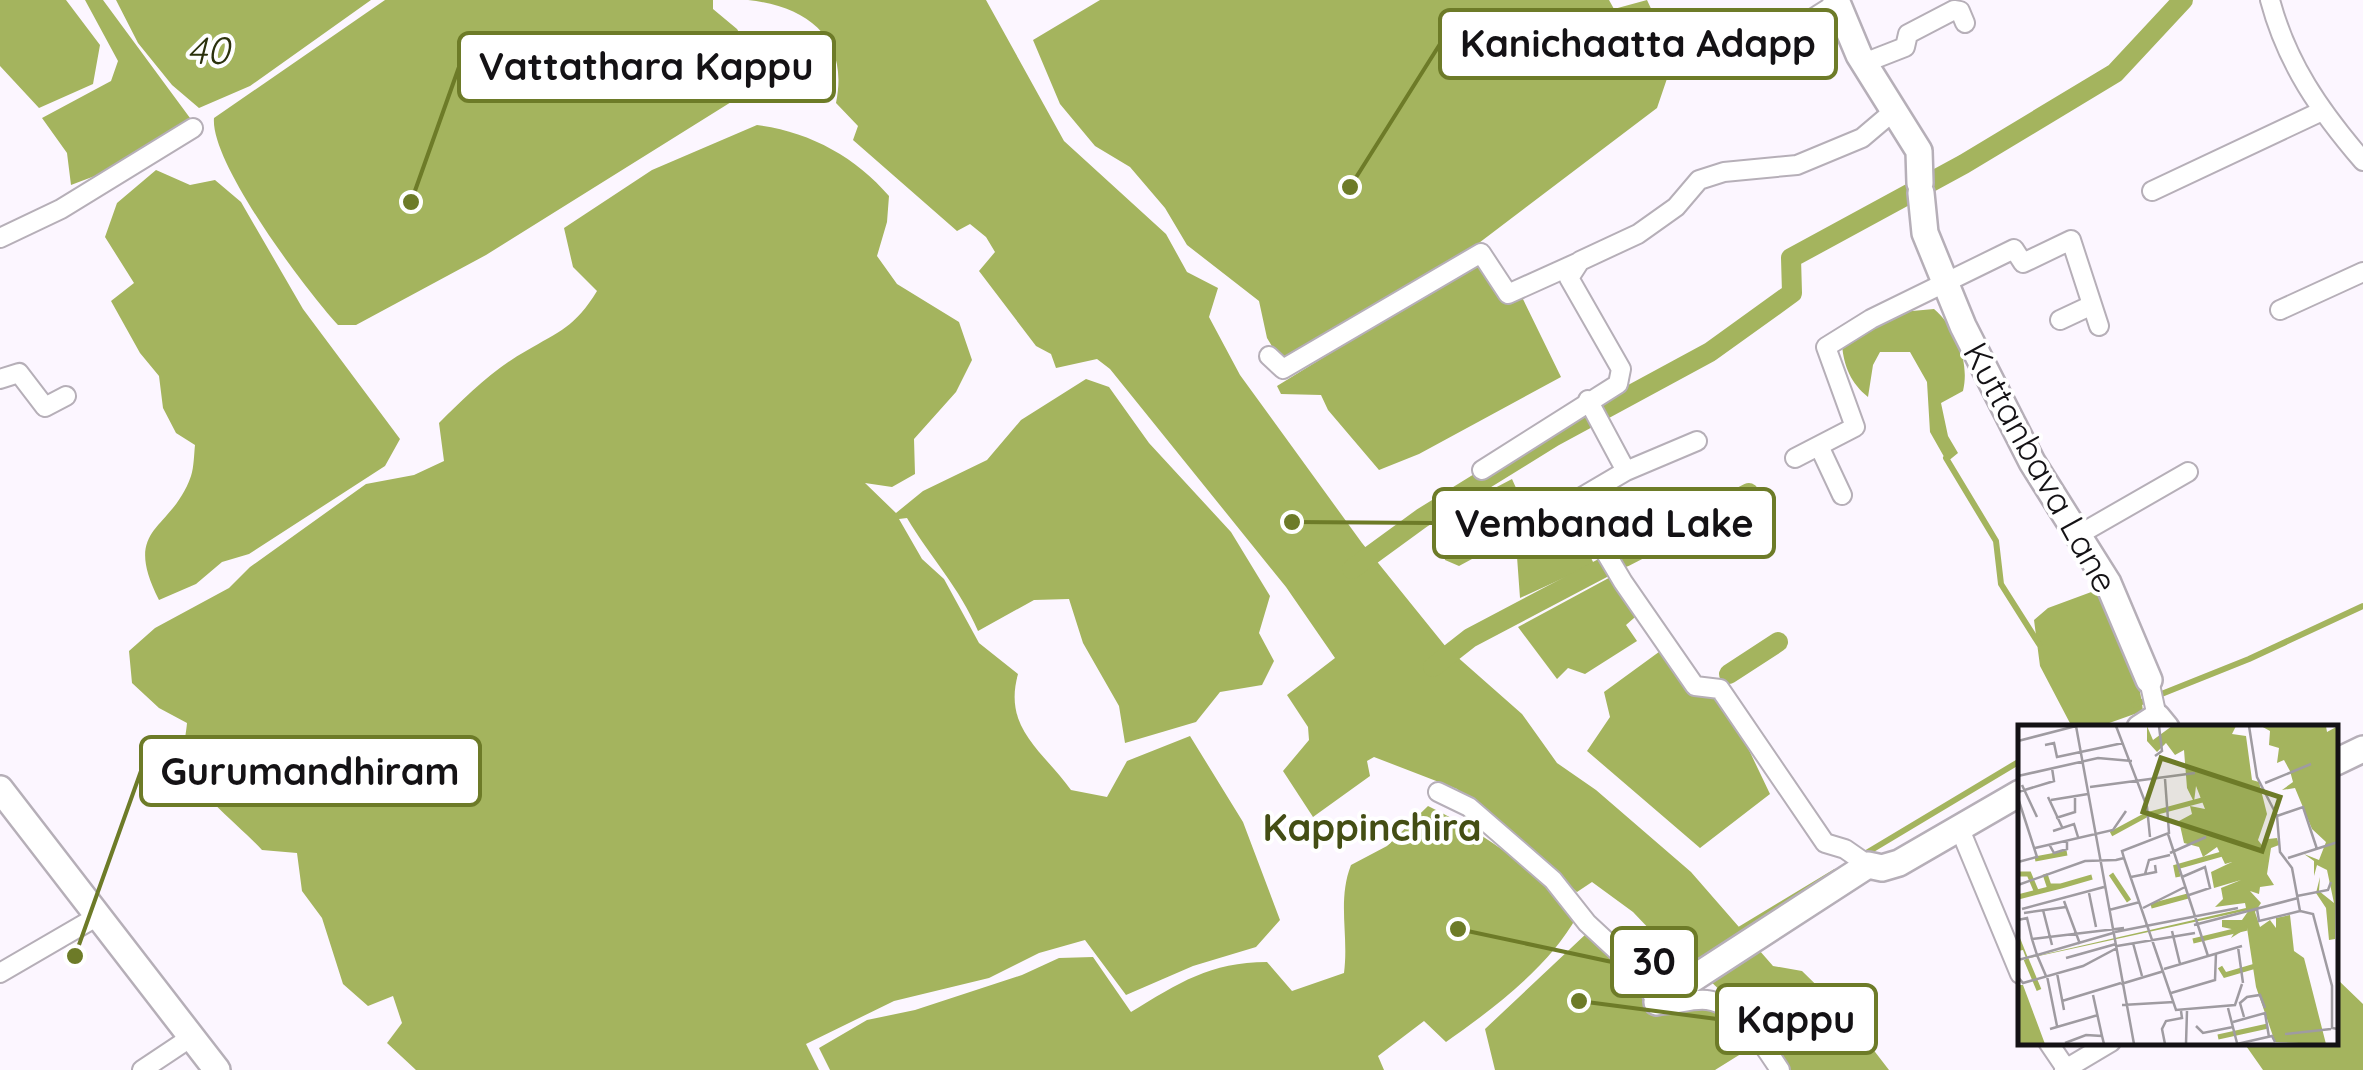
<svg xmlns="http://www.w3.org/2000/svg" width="2363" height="1070" font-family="Quicksand,sans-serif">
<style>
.water{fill:#a4b45e}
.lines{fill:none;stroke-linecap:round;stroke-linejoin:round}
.stream{stroke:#a4b45e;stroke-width:6}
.canal{stroke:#a4b45e;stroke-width:20}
.street-casing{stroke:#b6afb8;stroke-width:22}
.secondary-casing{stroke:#b6afb8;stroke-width:30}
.street{stroke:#fff;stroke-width:18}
.secondary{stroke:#fff;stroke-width:25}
.labels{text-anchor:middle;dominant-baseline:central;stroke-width:8;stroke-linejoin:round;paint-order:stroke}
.street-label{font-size:35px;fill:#141215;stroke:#fff}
.water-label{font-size:38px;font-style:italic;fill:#2c320d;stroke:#fff}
.neighbourhood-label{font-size:38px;font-weight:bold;fill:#444e14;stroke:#fff}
.inset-river{fill:none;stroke:#a4b45e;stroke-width:5}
.inset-road{fill:none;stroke:#9f9ba1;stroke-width:2.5}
.view{fill:#6d7b28;fill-opacity:0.15;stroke:#6d7b28;stroke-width:5}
.inset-edge{fill:none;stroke:#141215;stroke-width:5}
.leader{fill:none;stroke:#6d7b28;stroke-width:4}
.callout-dot{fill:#6d7b28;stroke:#fff;stroke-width:4}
.callout{fill:#fff;stroke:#6d7b28;stroke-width:4}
.callout-label{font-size:38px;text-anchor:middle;font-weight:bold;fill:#141215}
</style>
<rect width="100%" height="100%" fill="#fcf6ff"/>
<path class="water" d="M0 0H66L100 45 93 84 39 108 0 66Z
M85 0H103L190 118C159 149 113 170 71 185L67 153 42 118 111 81 118 61Z
M116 0H371L250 86 199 108 172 85 138 43Z
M385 0H713V9L737 29 768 79 486 255 356 325H338C305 289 210 163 214 118Z
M748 0H986L1064 141 1166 234 1187 272 1218 288 1209 317 1240 375 1362 543 1446 647 1522 714 1557 763 1596 790 1691 872 1773 966 1802 971 1845 1013 1889 1070H1791C1763 1025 1721 994 1685 956H1675L1633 912 1592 882 1577 892 1457 789 1374 757 1367 761 1370 776 1313 817 1283 771 1309 740 1308 727 1287 695 1335 658 1286 587 1110 369 1097 359 1056 368 1051 354 1036 346 979 271 995 252 986 237 970 224 957 231 853 140 858 126 836 103C849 39 809 7 748 0Z
M1100 0H1609L1614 9 1647 0 1674 58 1657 108 1471 249 1281 361 1267 338 1259 301 1187 245 1165 208 1130 167 1095 146 1060 104 1033 40Z
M757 125C808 131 856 157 889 196L887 222 877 256 897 284 959 322 972 360 956 392 914 439 915 474 892 487 865 483 896 513 923 491 987 460 1021 420 1086 379 1109 387 1149 443 1231 532 1270 596 1259 633 1274 661 1262 685 1220 692 1196 722 1125 743 1119 706 1083 643 1069 599 1034 600 978 631C960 588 930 557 907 518L899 519 922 559 944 579 979 643 1018 674C1003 728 1041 749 1071 790L1107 797 1127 761 1190 736 1243 822 1280 920 1256 947 1193 966 1126 995 1085 940 1039 953 989 978 894 1001 806 1044 819 1070H416L387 1043 402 1023 393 996 368 1006 343 984 322 918 302 891 297 853 262 850C242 828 190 787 184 763 182 751 186 735 187 723L159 708 132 683 129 651 155 628 229 588 250 567 366 484 414 475 444 461 439 423C464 398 495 368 526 351 560 331 575 327 597 291L573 267 564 228 652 170Z
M156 170 190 185 215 180 241 202 303 309 400 439 385 466 249 554 222 562 196 584 159 600C121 525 171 533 191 476 194 467 194 454 195 445L176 433 163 408 159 376 140 353 111 301 134 283 105 237 117 203Z
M1480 261 1520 293 1561 377 1419 454 1379 470 1328 410 1321 395 1281 394 1277 386Z
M1934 309C1956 328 1970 362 1963 391L1941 403 1948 436 1958 453 1947 462 1930 432 1927 382 1910 352H1880L1873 365 1868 397C1851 383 1844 367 1842 345L1901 312Z
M1512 479 1530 519 1498 545 1459 566 1445 560 1436 519Z
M1568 510 1594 564 1520 598 1516 543Z
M1618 573 1642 611 1626 625 1637 641 1585 674 1568 668 1557 679 1518 627Z
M2094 591C2119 624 2139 669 2143 711L2098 727H2072L2040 666 2034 620 2048 608Z
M1663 649 1689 690 1715 697 1749 750 1770 794 1700 848 1587 751 1610 717 1604 692Z
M1428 806C1489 836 1531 867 1577 916 1550 966 1493 1009 1446 1042L1424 1021 1378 1056 1384 1070H830L819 1048 867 1020 915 1010 1022 975 1059 958 1093 957 1131 1012C1179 983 1210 962 1267 962L1292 991 1344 973C1349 935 1337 901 1351 865L1387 846Z
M1587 933 1620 962 1652 1013 1666 1015 1712 1005 1752 1047 1715 1070H1495L1485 1029Z
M2336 978 2363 1004V1070H2263L2244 1043 2336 1042Z"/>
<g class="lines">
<path class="stream" d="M1946 458 1996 541 2001 584 2039 644
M2134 705 2249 659 2363 606
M1863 855 2020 761
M1734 933 1835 872"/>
<path class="canal" d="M1624 557 1749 493
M1352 569 1422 518 1553 437 1710 352 1792 293 1791 258 1964 164 2115 73 2183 0
M1433 667 1470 638 1618 560
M1729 674 1778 642"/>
<g class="street-casing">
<path id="street" d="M2270 0C2287 64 2320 111 2363 161
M1755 55 1837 3
M1864 63 1905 47 1908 34 1954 10 1960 11 1965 23
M2152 191 2322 111
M0 238 61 209 193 128
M2280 310 2363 272
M2060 320 2092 305
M1269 356 1283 369 1481 253 1508 294 1579 262
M0 379 19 373 45 407 66 396
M1588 400 1626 471 1575 501 1623 582 1695 686 1720 689 1825 843 1845 849 1868 865
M1819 446 1842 495
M1795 458 1855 427 1826 347 1871 319 2014 249 2023 263 2071 240 2099 326
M1482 470 1618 384 1621 369 1569 278 1580 261 1638 234 1676 207 1699 180 1724 172 1797 165 1862 138 1895 110
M1626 471 1697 441
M2080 534 2188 472
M2149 680 2157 717
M1438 792 1469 807 1553 880 1587 923 1630 963 1660 1005C1675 1005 1693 998 1707 1000 1737 1003 1765 1047 1780 1070
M1959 827 2020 974
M0 973 98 916
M2048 1042 2067 1070
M142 1070 193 1036
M2064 1070 2111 1042"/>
</g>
<g class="secondary-casing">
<path id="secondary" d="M1836 0 1859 55 1919 151 1920 183
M1921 193 1925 233 1963 326 2032 462 2108 583 2149 680
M2140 728 2157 717 2166 728
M2336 762 2363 749
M0 789 217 1070
M1657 1002 1868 865 1882 868 1899 863 2020 793"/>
</g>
<use href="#street" class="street"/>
<use href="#secondary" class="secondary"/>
</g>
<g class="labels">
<g class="street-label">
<text transform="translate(2041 467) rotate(61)">Kuttanbava Lane</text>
</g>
<g class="water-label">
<text x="208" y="50">40</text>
</g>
<g class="neighbourhood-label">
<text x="1372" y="827">Kappinchira</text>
</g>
</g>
<g transform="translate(2018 725)">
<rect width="320" height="320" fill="#fcf6ff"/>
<path d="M129 1 135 15 154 1H218L214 9 228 11 234 55 241 57 249 89 240 115 246 123 250 114 259 113 261 120 253 123 249 149 256 160 242 162 241 169 232 166 243 178 237 187 242 202 252 195 258 203V193L272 190 276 226 286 233 308 319 257 317 238 262 229 203 213 213 218 205 204 202V195H224L231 185 12 233H8L5 225 0 226V208L10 233 228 183 227 178 197 182 205 174 203 163 223 155 196 163 193 147 214 137 207 139 199 122 185 132 181 122 166 118 161 96 174 89 172 81 187 84 178 61 176 77 169 63 166 25 157 30 148 18 139 27 129 16ZM243 1H308L309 7 320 1 317 214 311 215 308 183 298 168 302 152 301 166 316 178 309 145 299 140 296 151V136L286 129 301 135 308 117 294 104 277 63 264 65 275 57 272 46 266 35 259 38 261 23 251 20 252 6ZM0 260H5L27 319H0Z" fill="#a4b45e"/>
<path class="inset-river" d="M93 109 128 90 188 74M17 134 49 128M0 149H11L19 168M93 149 111 176M160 152 158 142 204 129M43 161 74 152M0 172 43 161H31L27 149M133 181 170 171M175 216 229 203M8 234 21 265M202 242 207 250 241 240M200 312 250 301"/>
<path class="inset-road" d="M58 1 116 319M98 1 129 82 132 112M231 1 239 52 259 91 262 127 274 143 282 186 295 189 314 261V303L320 304M0 16 58 1M27 20 36 18 39 32 105 18M137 31 144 26 141 1M0 51 80 33 114 36M247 58 293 39M4 60 19 92M72 62 177 48M0 67 36 56 34 43M30 72 44 102M0 73 19 132 0 137M33 75 70 69M259 91 285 82 299 124M38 93 57 87V73M35 106 56 99 60 112M150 109 190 231M31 119 36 128 49 124V115M17 123 95 105 108 86M152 128 188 112M106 133 158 285 217 280 224 259M270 133 320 117M127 149 131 135 152 130M113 152 138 147 137 140M164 152 187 142 192 163 171 170M0 160 67 136 98 135 106 133 104 126 151 108 147 54M71 168 78 202M279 171 310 165 313 157M46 176 62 219M125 183 167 162M4 184 86 162M239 184 241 196 282 186M25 185 34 220M91 185 122 177M6 188 48 182M0 195 9 193 14 214M176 200 280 173M154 206 162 239M97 207 220 183M115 218 124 251M99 221 177 208M220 222 225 258M48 233 98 219M0 235 19 230 14 214 106 203M146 244 224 221M39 248 46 285M28 251 19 230 95 208M29 251 39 301M0 252 5 258 65 241 99 223M103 259 146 246M153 268 197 255 198 228M75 270 84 311M44 276 103 258M104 280 156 277M210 283 219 318M226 292 222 278 229 272 242 270 247 283M215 297 247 288 251 312M178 301 185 308 215 302M32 304 80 290M267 309 313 304M47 318 68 310 84 311 86 319M147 319 144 304 148 296 164 293 163 286M168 319 169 286M219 319 254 311 257 317"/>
<path class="view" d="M143 33 262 72 244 126 125 87Z"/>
<rect width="320" height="320" class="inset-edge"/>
</g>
<path class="leader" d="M1350 187L1440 44M411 202L459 67M1292 522L1434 523M75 956L141 771M1458 929L1612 962M1579 1001L1717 1019"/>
<g class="callout-dot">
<circle cx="1350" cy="187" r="10"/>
<circle cx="411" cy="202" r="10"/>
<circle cx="1292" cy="522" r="10"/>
<circle cx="75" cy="956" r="10"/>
<circle cx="1458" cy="929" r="10"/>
<circle cx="1579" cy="1001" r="10"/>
</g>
<g class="callout">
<rect x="1440" y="10" width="396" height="68" rx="10"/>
<rect x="459" y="33" width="375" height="68" rx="10"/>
<rect x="1434" y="489" width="340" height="68" rx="10"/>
<rect x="141" y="737" width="339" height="68" rx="10"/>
<rect x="1612" y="928" width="84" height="68" rx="10"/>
<rect x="1717" y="985" width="159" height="68" rx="10"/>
</g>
<g class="callout-label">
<text x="1638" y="57">Kanichaatta Adapp</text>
<text x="646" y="80">Vattathara Kappu</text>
<text x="1604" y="537">Vembanad Lake</text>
<text x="310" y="785">Gurumandhiram</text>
<text x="1654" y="975">30</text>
<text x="1796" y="1033">Kappu</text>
</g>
</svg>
